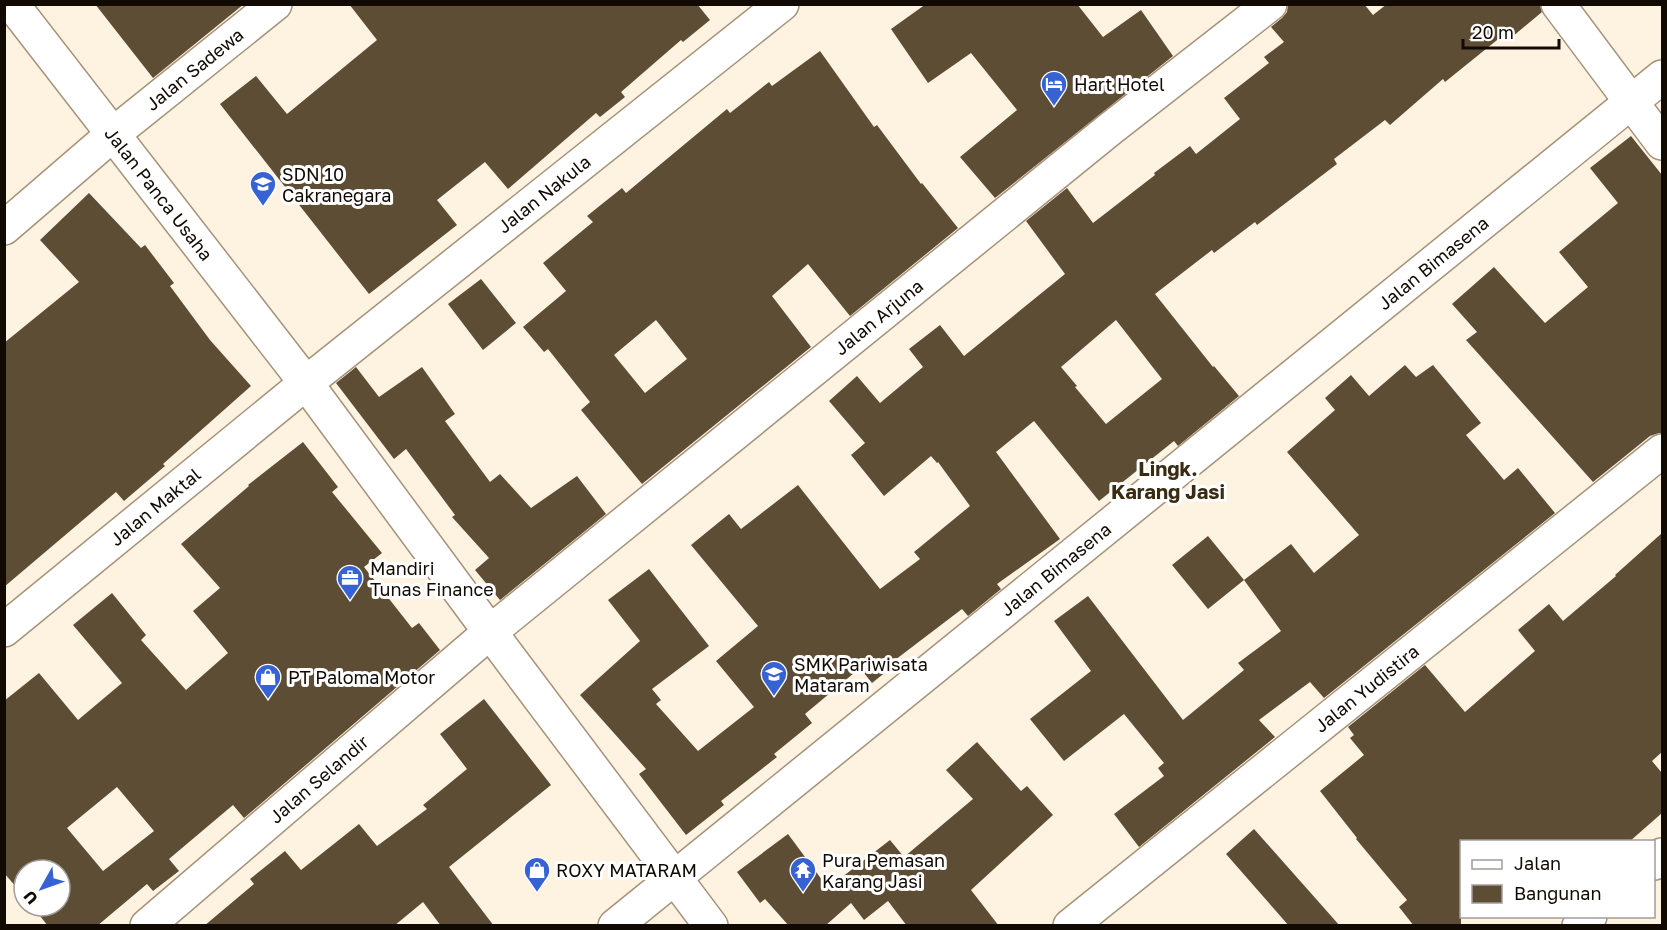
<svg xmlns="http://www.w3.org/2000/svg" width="1667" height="930" font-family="'Golos Text',sans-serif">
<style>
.building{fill:#5e4d35;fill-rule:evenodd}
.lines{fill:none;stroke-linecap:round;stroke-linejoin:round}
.street-casing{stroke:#a59278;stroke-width:36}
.secondary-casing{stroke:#a59278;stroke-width:36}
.street{stroke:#fff;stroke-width:33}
.secondary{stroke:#fff;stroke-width:33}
.labels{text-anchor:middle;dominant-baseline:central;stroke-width:6;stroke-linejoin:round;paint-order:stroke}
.street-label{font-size:18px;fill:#110a03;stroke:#fff}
.poi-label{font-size:18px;fill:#110a03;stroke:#fff;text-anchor:start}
.neighbourhood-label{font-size:20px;font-weight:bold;fill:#3a2b13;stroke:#fff}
</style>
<rect width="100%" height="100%" fill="#fef2e1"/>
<path class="building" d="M95 4H244L153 78Z
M349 4H697L710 20 683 42 681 40 621 92 625 97 600 117 596 113 508 189 485 162 437 200 457 225 369 294 220 104 256 76 287 114 377 40Z
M926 4H1077L1103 37 1141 10 1173 56 995 198 960 157 1017 110 971 53 928 83 891 29Z
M1288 4H1364L1373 15 1387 4H1540L1542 12 1512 37 1507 32 1445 82 1443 79 1390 125 1385 120 1334 159 1337 164 1257 225 1255 222 1214 253 1212 250 1155 294 1213 367 1214 366 1239 396 1178 446 1174 441 1099 501 1034 421 996 452 1060 539 997 584 1001 589 968 616 962 609 895 660 897 663 872 683 860 668 805 714 812 723 774 754 777 757 721 801 724 805 686 835 639 774 646 769 580 695 640 641 608 600 649 569 709 646 652 689 661 700 656 704 698 751 754 707 716 661 758 626 691 545 729 514 741 529 798 485 880 589 920 559 914 552 970 506 938 462 937 463 931 456 884 496 851 455 865 443 829 401 857 376 880 403 923 367 909 349 940 325 964 356 1065 274 1026 221 1067 188 1093 223 1155 175 1154 173 1190 146 1196 154 1240 119 1224 98 1269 63 1264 57 1284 42 1271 27 1282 18 1287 12ZM1116 320 1162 379 1106 424 1075 387 1077 386 1061 367Z
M820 51 874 127 877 125 921 184 922 183 958 228 850 316 808 264 772 296 811 347 642 484 581 410 590 402 548 349 544 352 523 327 566 291 543 263 593 222 587 216 622 188 626 193 727 109 730 113 769 82 772 86ZM656 320 687 359 645 393 614 355Z
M1631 136 1662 175V433H1659L1650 436 1593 482 1466 340 1477 332 1452 304 1494 267 1545 323 1588 287 1559 252 1618 203 1590 168Z
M89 193 141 248 145 245 174 283 170 286 210 340 251 386 163 464 165 466 124 501 116 492 4 587V343L79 282 40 240Z
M481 279 516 323 483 350 448 304Z
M1405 365 1416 377 1433 365 1481 423 1466 435 1504 480 1518 468 1555 513 1324 698 1310 682 1259 720 1275 737 1139 847 1114 814 1164 776 1158 768 1164 763 1124 714 1064 761 1030 719 1091 671 1054 621 1088 596 1183 720 1244 670 1238 663 1281 631 1244 580 1291 544 1314 573 1359 535 1287 452 1335 410 1325 398 1351 375 1369 396Z
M356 367 379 397 422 367 455 414 445 421 490 482 500 474 531 508 577 476 606 514 500 600 475 570 489 558 452 517 455 515 406 449 394 459 336 383Z
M303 442 338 487 332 492 382 553 364 567 412 628 419 623 440 650 244 818 233 805 169 859 179 871 153 891 147 884 97 926H48L32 906H60V870H24V896L4 873V701L39 673 78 720 122 683 73 625 112 593 146 635 141 640 186 690 228 653 193 611 220 588 181 544 249 486 248 485ZM117 787 154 831 103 871 67 828Z
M1662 533V752L1652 761 1662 773V813L1629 842H1461V926H1414L1399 907 1407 900 1356 839 1357 838 1320 791 1364 755 1350 738 1354 735 1348 727 1425 665 1465 712 1535 651 1518 630 1549 604 1563 621 1616 576 1615 575Z
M1208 536 1244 580 1208 609 1172 565Z
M484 699 551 785 449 867 494 926H441L423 902 394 926H204L254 884 250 879 285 851 301 870 359 824 377 846 427 809 423 805 467 769 440 734Z
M977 742 1021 791 1027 786 1053 815 971 890 999 926H907L888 901 864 920 851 903 825 926H789L765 899 760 903 737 872 788 834 828 888 890 840 904 857 973 799 946 770Z
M1254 829 1340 926H1289L1226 854Z"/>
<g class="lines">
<g class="street-casing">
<g id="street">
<path id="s1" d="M4 228 112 135 275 4"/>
<path id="s2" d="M4 630 306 383 782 4"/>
<path id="s3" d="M147 926 490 632 1110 129 1270 4"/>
<path id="s4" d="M615 926 1662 77"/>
<path id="s5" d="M1070 926 1662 451"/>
</g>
</g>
<g class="secondary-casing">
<g id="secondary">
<path id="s6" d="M12 4 306 383 490 632 711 926"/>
<path d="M1558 4 1662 143"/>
<path d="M1654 863 1662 855"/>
<path d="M1579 926 1590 916"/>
</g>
</g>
<use href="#street" class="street"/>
<use href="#secondary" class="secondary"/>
</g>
<defs>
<g id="hotel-pin" transform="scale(1.35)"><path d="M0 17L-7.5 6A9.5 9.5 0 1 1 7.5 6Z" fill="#3762d3" stroke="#fff"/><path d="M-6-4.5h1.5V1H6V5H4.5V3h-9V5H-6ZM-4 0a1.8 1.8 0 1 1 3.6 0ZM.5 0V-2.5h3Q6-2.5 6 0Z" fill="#fff"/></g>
<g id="school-pin" transform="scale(1.35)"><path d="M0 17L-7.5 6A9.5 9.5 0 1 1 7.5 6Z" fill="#3762d3" stroke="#fff"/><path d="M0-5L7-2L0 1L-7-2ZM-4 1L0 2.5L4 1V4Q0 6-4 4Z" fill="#fff"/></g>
<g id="office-pin" transform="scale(1.35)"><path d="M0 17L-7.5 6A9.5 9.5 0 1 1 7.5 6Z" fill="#3762d3" stroke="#fff"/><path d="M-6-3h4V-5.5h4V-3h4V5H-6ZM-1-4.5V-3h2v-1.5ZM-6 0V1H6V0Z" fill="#fff"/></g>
<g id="shop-pin" transform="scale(1.35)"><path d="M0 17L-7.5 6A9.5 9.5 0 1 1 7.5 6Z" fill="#3762d3" stroke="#fff"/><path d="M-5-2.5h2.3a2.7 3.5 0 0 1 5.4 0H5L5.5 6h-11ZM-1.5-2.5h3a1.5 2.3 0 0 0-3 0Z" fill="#fff"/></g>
<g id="temple-pin" transform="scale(1.35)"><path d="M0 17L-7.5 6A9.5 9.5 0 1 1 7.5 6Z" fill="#3762d3" stroke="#fff"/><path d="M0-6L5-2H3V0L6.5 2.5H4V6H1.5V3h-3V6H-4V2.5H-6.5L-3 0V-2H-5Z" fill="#fff"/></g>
</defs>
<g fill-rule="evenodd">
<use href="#hotel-pin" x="1054" y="84"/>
<use href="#school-pin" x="263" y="184"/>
<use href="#office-pin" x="350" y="578"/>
<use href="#school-pin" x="774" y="674"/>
<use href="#shop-pin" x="268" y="677"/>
<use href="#shop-pin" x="537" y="870"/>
<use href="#temple-pin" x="803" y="870"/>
</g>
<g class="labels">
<g class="street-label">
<text stroke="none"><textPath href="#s1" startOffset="248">Jalan Sadewa</textPath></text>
<text stroke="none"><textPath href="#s6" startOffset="240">Jalan Panca Usaha</textPath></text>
<text stroke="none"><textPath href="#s2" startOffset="694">Jalan Nakula</textPath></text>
<text stroke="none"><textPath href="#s4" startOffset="1053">Jalan Bimasena</textPath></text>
<text stroke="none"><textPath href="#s3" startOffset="952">Jalan Arjuna</textPath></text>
<text stroke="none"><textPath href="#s2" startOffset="195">Jalan Maktal</textPath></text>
<text stroke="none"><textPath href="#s4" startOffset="567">Jalan Bimasena</textPath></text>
<text stroke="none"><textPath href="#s5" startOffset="380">Jalan Yudistira</textPath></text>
<text stroke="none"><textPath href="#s3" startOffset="226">Jalan Selandir</textPath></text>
</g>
<g class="poi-label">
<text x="1074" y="84">Hart Hotel</text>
<text x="282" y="174">SDN 10<tspan x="282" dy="21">Cakranegara</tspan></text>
<text x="370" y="568">Mandiri<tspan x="370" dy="21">Tunas Finance</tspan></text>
<text x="794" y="664">SMK Pariwisata<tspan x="794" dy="21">Mataram</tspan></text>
<text x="288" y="677">PT Paloma Motor</text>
<text x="822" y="860">Pura Pemasan<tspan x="822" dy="21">Karang Jasi</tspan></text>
<text x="556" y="870">ROXY MATARAM</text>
</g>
<g class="neighbourhood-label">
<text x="1168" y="468">Lingk.<tspan x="1168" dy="23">Karang Jasi</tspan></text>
</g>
</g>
<rect width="1667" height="930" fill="none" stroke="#110a03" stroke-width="12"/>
<rect x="1460" y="840" width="195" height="78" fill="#ffffff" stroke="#a09d9a" stroke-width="1.5"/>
<rect x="1472" y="860" width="30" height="9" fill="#ffffff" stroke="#a09d9a" stroke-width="1.5"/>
<text x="1514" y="870" font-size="18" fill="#110a03">Jalan</text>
<rect x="1472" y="885" width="30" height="18" fill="#5e4d35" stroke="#a09d9a" stroke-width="1.5"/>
<text x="1514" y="900" font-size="18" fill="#110a03">Bangunan</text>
<g transform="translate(42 888) rotate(230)"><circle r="28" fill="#ffffff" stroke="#a09d9a" stroke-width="1.5"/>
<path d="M0-4.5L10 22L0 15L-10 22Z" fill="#3762d3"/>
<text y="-9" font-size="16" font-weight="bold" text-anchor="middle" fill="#110a03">U</text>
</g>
<path d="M1463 39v9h96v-9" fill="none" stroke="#110a03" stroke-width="3"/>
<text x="1472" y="39" font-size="18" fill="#110a03" stroke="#ffffff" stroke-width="4.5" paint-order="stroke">20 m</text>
</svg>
